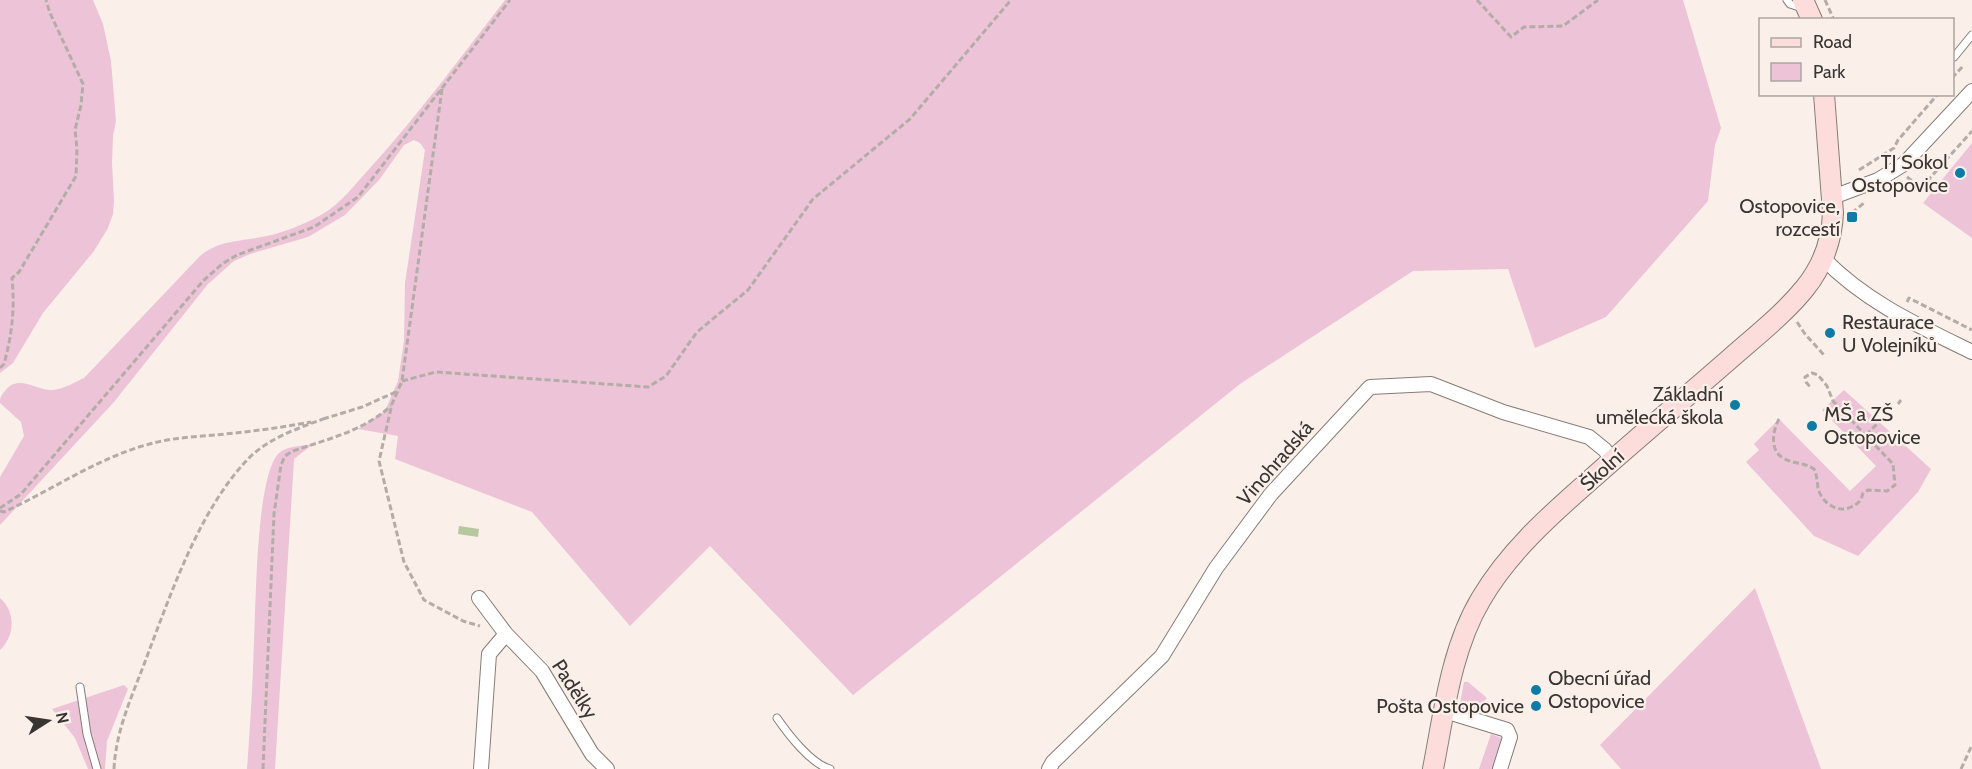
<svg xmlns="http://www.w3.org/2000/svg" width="1972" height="769" font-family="Cabin,sans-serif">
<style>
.green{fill:#edc3d7}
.water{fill:#b6c89e}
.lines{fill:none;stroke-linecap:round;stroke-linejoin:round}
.lane-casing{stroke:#867d77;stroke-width:9}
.street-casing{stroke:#867d77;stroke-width:16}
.secondary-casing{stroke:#867d77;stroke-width:22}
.path{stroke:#b4aca7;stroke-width:3;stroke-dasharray:6 3;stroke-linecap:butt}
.lane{stroke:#fff;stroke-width:7}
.street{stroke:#fff;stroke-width:14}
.secondary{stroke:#fcdddc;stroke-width:20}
.poi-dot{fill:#0d7ba4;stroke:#faf0e9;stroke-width:2}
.labels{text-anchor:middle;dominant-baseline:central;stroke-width:4.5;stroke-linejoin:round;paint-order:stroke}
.poi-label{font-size:20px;fill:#393533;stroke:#faf0e9;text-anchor:end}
.street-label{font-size:20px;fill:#393533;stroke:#faf0e9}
</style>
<rect width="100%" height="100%" fill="#faf0e9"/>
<path class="green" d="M0 0H93L103 24 111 61 116 121 113 136 112 163 114 201 113 214 108 228 94 251 43 313 13 363 0 373Z
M505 0H1683L1721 128 1715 145 1708 201 1606 317 1535 348 1508 269 1413 271 1240 384 853 695 710 546 630 626 532 512 395 459 398 436 358 429 385 411 398 381 404 341 405 283 425 150 420 143 414 140 404 145 379 180 345 215 308 237 250 254 234 261 208 284 114 402 0 525V477L24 436 21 422 0 403C0 397 1 396 5 391 18 373 36 391 53 390 64 389 75 382 84 378L200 256C219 241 233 242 256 238 278 235 301 226 321 215 341 204 355 184 370 168 418 115 461 57 505 0Z
M1972 143V238L1923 203Z
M1844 390 1931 469 1918 492 1858 556 1814 536 1746 462 1759 450 1754 444 1779 419 1850 491 1876 466 1822 410Z
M313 444 294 459 275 769H247C250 726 253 683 254 640 256 604 256 479 278 454 286 446 302 446 313 444Z
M1755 588 1821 769H1621L1600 745Z
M0 598C16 612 15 636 0 650Z
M1464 682H1468L1487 698C1478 710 1473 711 1459 709Z
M124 685 128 689 107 741 105 769H88L75 738 52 709Z
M1491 734 1509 741 1499 769H1479Z"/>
<path class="water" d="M459 526 479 529 478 537 458 534Z"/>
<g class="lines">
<g class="lane-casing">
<path id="lane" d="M1787 0 1790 4 1799 7
M1954 57 1972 35
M80 687 87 734 97 769
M777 718C788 734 811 764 830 769"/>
</g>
<g class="street-casing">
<path id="street" d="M1833 197 1878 180 1904 164 1972 91
M1823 258C1864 301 1919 326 1972 352
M479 598 506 634 542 671 592 754 607 769
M1445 711 1507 730 1510 737 1500 769
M481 769 489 654 506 634
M1049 769 1053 762 1162 656 1216 568 1271 494 1370 387 1431 384 1503 412 1589 437 1605 450 1612 460"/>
</g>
<g class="secondary-casing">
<path id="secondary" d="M1803 0 1812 20
M1433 769C1444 713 1451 649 1481 599 1508 553 1548 517 1588 482 1635 440 1684 399 1732 357 1757 335 1784 314 1805 288 1822 267 1832 240 1833 213L1824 94"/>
</g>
<path class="path" d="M1477 0 1511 37 1524 27 1563 26 1598 0
M1825 0 1834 20
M1952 78 1963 66
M442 89 402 381 392 404 379 461 404 562 424 600 463 621 480 626
M1859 170 1894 148 1898 140 1938 94
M1907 177 1921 188 1972 131
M1852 213 1865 202
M1907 302 1909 298 1972 330
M1797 322 1805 334 1824 355
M0 368 4 364C12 335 15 308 12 278L19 272 76 176 77 149 75 130 81 105 83 84 50 13 46 0
M402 381 436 372 648 387 666 376 697 332 748 290 813 199 910 119 1011 0
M1898 404 1901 400
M323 419 362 407 398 391
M1779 419C1773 430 1769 450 1783 458 1793 464 1803 462 1814 469 1817 475 1817 481 1818 488 1821 502 1837 514 1851 507 1858 504 1861 501 1863 493L1868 490 1887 491 1895 485 1893 464 1833 401 1827 386 1818 375 1812 373 1805 377 1806 382 1811 388
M1866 435 1879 422
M0 508 21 494 203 281 222 264 237 255 314 227 358 197 510 0
M0 511 4 512C52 490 96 459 146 445 169 438 192 437 215 435 247 432 279 428 311 422
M114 769C116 727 135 690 149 651 173 588 200 510 247 460 267 439 296 429 323 419
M263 769 274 514 281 465 285 456 293 451C328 439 363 431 391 406
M1961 769 1972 745"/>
<use href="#lane" class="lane"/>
<use href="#street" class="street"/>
<use href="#secondary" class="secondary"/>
</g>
<g class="poi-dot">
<circle cx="1960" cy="173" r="6"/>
<rect x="1846" y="211" width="12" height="12" rx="3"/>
<circle cx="1830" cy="333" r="6"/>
<circle cx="1735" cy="405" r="6"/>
<circle cx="1812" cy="426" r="6"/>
<circle cx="1536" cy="690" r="6"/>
<circle cx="1536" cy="706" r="6"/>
</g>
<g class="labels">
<g class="poi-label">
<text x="1948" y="162">TJ Sokol<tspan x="1948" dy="23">Ostopovice</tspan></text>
<text x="1840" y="206">Ostopovice,<tspan x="1840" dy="23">rozcestí</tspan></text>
<text x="1842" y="322" text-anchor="start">Restaurace<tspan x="1842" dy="23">U Volejníků</tspan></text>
<text x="1723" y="394">Základní<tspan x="1723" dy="23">umělecká škola</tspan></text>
<text x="1824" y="414" text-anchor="start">MŠ a ZŠ<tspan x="1824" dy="23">Ostopovice</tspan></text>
<text x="1548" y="678" text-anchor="start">Obecní úřad<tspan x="1548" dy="23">Ostopovice</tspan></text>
<text x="1524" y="706">Pošta Ostopovice</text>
</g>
<g class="street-label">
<text transform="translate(1275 463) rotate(-49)">Vinohradská</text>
<text transform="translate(1602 470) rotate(-42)">Školní</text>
<text transform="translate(575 689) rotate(57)">Padělky</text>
</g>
</g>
<rect x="1759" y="18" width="195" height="78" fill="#faf0e9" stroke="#ada5a0" stroke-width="1.5"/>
<rect x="1771" y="38" width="30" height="9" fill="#fcdddc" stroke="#ada5a0" stroke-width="1.5"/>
<text x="1813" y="48" font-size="18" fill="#393533">Road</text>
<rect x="1771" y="63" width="30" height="18" fill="#edc3d7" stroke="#ada5a0" stroke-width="1.5"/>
<text x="1813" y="78" font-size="18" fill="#393533">Park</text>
<g transform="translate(48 721) rotate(78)" stroke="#faf0e9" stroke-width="4.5" paint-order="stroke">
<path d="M0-4.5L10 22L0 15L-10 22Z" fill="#393533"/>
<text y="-9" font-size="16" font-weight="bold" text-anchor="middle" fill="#393533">N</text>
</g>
</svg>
